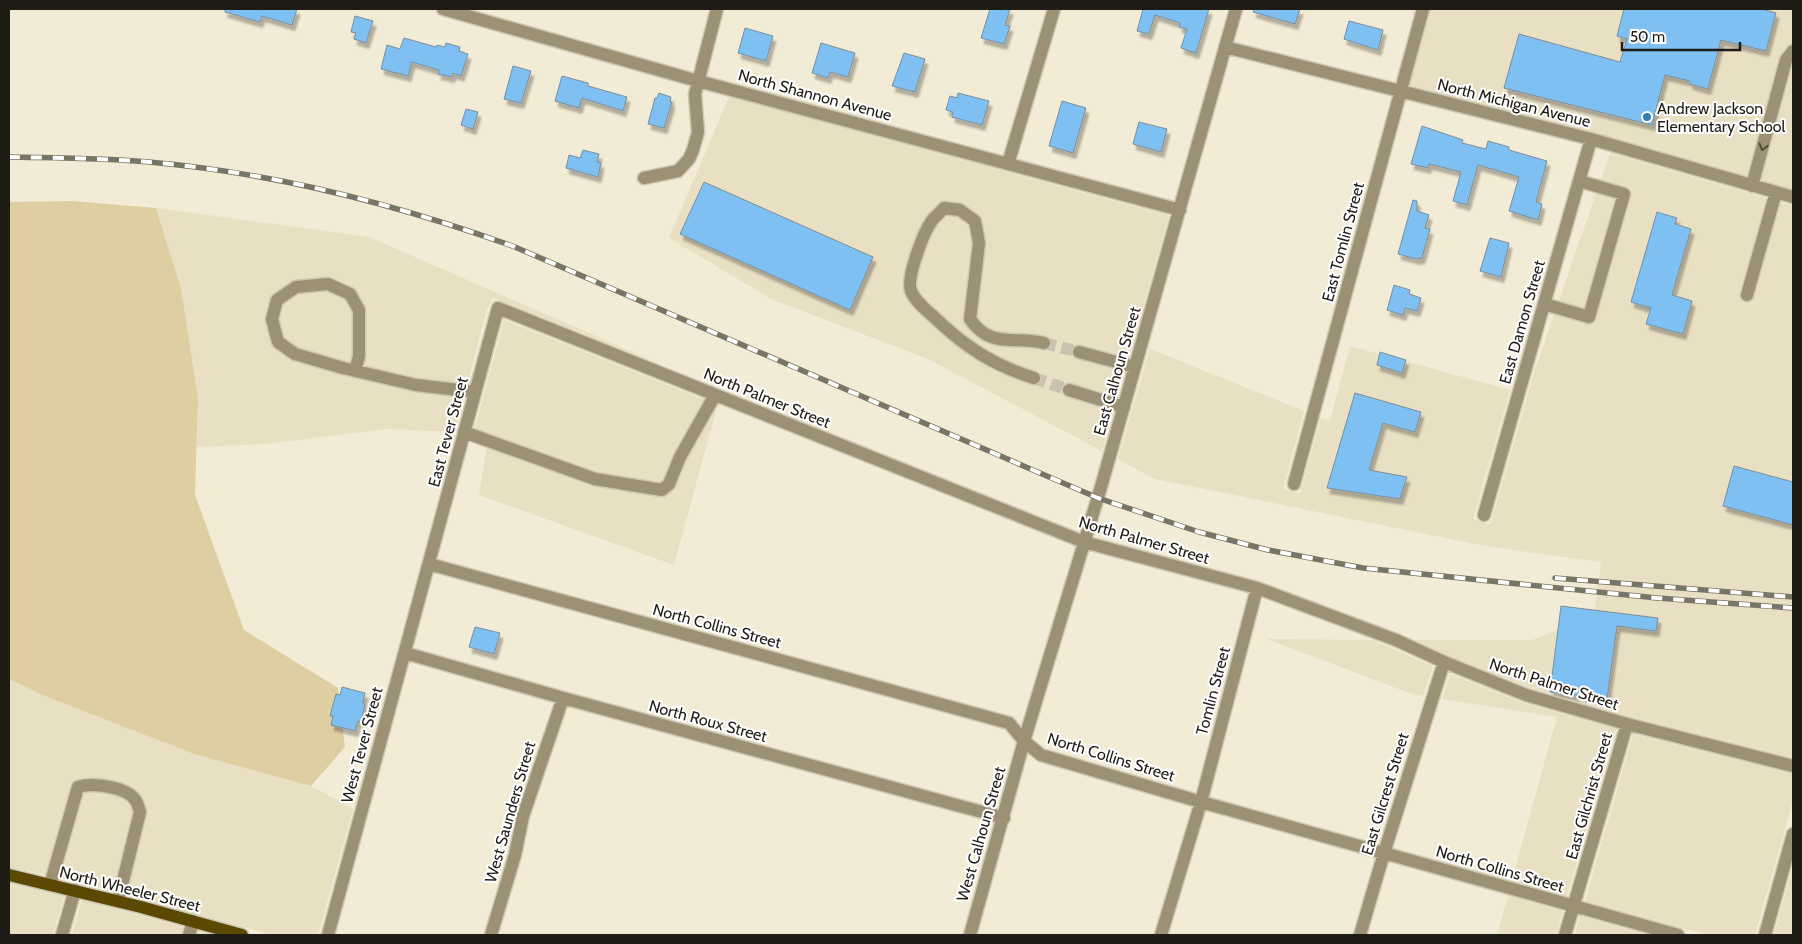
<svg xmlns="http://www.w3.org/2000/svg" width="1802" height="944" font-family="Cabin,sans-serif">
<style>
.built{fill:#e9dfc3}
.green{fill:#decea2}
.building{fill:#7fc0f2;stroke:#7b8d9b;filter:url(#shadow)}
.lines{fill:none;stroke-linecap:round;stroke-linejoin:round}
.minor-tunnel{stroke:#c8c2ae;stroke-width:12;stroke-dasharray:12 6;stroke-linecap:butt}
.minor-casing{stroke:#ccc6b2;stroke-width:15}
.major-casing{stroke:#ccc6b2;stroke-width:15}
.minor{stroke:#9c9174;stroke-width:12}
.major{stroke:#5b4801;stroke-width:12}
.rail-casing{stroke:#787466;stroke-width:5.5}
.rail{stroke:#fff;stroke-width:4;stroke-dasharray:11;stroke-linecap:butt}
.oneway{stroke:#504b3a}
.poi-dot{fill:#347eb2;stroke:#fff;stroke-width:2}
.labels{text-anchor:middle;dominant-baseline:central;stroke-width:4;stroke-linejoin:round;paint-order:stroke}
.street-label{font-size:16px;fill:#1e1c14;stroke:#fff}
.poi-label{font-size:16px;fill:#1e1c14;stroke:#fff;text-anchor:start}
</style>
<defs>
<filter id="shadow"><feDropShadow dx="3" dy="5.5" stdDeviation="1" flood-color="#0004"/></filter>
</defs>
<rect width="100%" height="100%" fill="#f2ebd5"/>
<path class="built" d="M1424 9H1793V197L1401 92Z
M729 97 1169 216 1102 451 928 359 771 299 669 238Z
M1610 153 1793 206V758L1629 716 1528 687 1447 655 1415 640H1532L1594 617 1601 562 1485 546 1155 479 1118 459 1150 349 1304 411 1283 489 1300 494 1321 418 1330 421 1350 346 1510 390 1473 519 1490 525 1533 376Z
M156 208 369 237 660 364 493 298 486 312 455 432 387 429 265 444 197 447 198 398 181 288Z
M504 320 713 403 717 407 674 565 479 495 489 433 474 432Z
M1267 639 1372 640 1433 666 1423 696 1412 694Z
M1450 674 1523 703 1616 729 1567 896 1512 880 1557 717 1442 699Z
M9 679 45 696 194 754 311 786 353 809 318 935H272L86 884 9 867Z
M1633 734 1793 774V800L1755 935H1708L1585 901Z
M1793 867V935H1774Z
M9 883 64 896 53 935H9Z
M1508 896 1563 911 1556 935H1497Z
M82 900 139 915 212 935H72Z
M1580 916 1648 935H1575Z"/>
<path class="green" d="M72 201 156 208 181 288 198 398 195 495 244 630 338 688 345 747 311 786 194 754 45 696 9 679V202Z"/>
<path class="building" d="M225 9H297L292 25 262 16 260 22 225 12Z
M990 9H1010L1005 25 1010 26 1004 44 981 38Z
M1143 9H1209L1196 53 1181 48 1187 29 1179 27 1180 23 1155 15 1149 34 1137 31Z
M1254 9H1300L1295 24 1253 12Z
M1624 9H1762L1776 13 1766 51 1721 40 1708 89 1690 84V81L1665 75 1652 125 1504 88 1519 34 1620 62 1627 39 1617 36Z
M355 16 373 21 366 43 354 39 356 33 351 32Z
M1349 21 1383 30 1378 50 1344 39Z
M745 28 773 36 766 61 738 53Z
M404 38 436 47 437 45 445 47 446 43 460 47 459 51 468 54 461 76 453 73 452 77 438 74 439 70 412 62 408 76 381 69 387 45 400 49Z
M821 43 855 53 848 77 830 72 828 78 812 73Z
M904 53 925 59 915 92 892 86Z
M513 66 531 71 521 103 504 99Z
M562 76 588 83V86L627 97 623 111 582 98 579 108 555 101Z
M659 93 671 97 670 102H672L664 128 648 124 655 98H657Z
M958 93 989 101 982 125 952 117 953 112 946 110 950 96 957 98Z
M1062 101 1086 108 1073 153 1049 146Z
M466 109 478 112 473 129 461 125Z
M1139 122 1167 129 1161 152 1133 144Z
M1422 126 1463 140 1462 143 1486 149 1488 141 1509 147V150L1547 161 1536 202 1542 204 1538 220 1509 211 1519 177 1478 165 1467 205 1453 201 1461 172 1429 164 1428 168 1411 164Z
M583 150 599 154 597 162 601 163 598 177 566 168 569 155 580 158Z
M704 182 873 257 850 310 680 234Z
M1413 200 1417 201V211L1429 215 1425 228 1430 229 1422 258 1417 259 1398 254Z
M1657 212 1677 218 1675 224 1691 229 1672 295 1692 301 1683 334 1646 324 1651 308 1631 302Z
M1490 238 1509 243 1501 277 1480 271Z
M1394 285 1410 290 1409 294 1421 298 1417 311 1405 308 1403 315 1387 310Z
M1380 352 1406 360 1402 373 1377 365Z
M1355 393 1421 412 1415 432 1383 423 1369 470 1407 477 1400 499 1327 488Z
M1734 466 1793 482V525L1723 506Z
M1561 606 1658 618 1656 631 1617 626 1607 699 1550 692Z
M475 627 500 633 494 654 469 647Z
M342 687 365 693 363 703 365 704 361 722 358 721 355 731 331 725 333 716H330L336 694 340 695Z"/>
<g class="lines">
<path class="minor-tunnel" d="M1044 343 1079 352
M1034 378 1069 390"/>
<g class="minor-casing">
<path id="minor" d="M443 9 698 81 1180 210
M1225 47 1591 139 1793 197
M1008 164 1054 9
M644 178 678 171 689 159 693 150 698 132 695 94 717 9
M1752 186 1786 60 1793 51
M1747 295 1776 192
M1544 304 1589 317 1624 194 1579 181
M1079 352 1135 367
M355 371 359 356V310L350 294 328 284 296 287 277 300 272 319 278 342 295 354 343 368 416 385 475 392
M1034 378C993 365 965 347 934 317 926 310 915 301 911 291 906 278 923 234 931 222 934 217 940 213 944 208L960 210 975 221 979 243 970 319C990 349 1015 336 1044 343
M1069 390 1124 407
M464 432 595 479 662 490 669 484 680 457 715 395
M1294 484 1423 9
M1484 515 1591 139
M429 564 1009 723 1024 741 1041 755 1201 802 1678 935
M405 653 563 698 1004 818
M50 885 78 787C92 782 128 787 136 801 138 804 139 809 140 812L118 901
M62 935 75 890
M189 935 193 921
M328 935 498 308 1084 542 1257 588 1396 640 1444 662 1526 695 1627 724 1793 766
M491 935 515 855 523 816 563 698
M970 935 1024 741 1101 487 1236 9
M1161 935 1201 802 1257 588
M1360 935 1384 853 1444 662
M1565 935 1627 724
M1765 935 1793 834"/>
</g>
<g class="major-casing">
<path id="major" d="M9 875 141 907 242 935"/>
</g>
<use href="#minor" class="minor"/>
<use href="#major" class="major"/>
<g class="rail-casing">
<path id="rail" d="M9 157C55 158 103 158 149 162 275 173 396 204 515 247L1098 498 1199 532 1268 550 1363 568 1657 598 1793 608
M1555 578 1793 597"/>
</g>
<use href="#rail" class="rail"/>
</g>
<defs><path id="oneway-chevron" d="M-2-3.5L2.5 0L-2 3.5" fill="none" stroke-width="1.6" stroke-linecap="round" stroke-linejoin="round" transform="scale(1.25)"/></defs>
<use class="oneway" href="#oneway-chevron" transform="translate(1763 147) rotate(105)"/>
<circle class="poi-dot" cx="1647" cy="117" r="5"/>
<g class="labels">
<g class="street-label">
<text transform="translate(815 95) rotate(15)">North Shannon Avenue</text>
<text transform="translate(1514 103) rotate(14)">North Michigan Avenue</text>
<text transform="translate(1343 242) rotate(-75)">East Tomlin Street</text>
<text transform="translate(1522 322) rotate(-74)">East Damon Street</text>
<text transform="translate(1117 371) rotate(-74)">East Calhoun Street</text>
<text transform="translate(767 398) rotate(22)">North Palmer Street</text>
<text transform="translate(448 432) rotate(-75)">East Tever Street</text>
<text transform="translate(1144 540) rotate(16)">North Palmer Street</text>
<text transform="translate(717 626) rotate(15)">North Collins Street</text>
<text transform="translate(1554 684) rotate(18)">North Palmer Street</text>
<text transform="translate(1213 691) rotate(-75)">Tomlin Street</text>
<text transform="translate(708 721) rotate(15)">North Roux Street</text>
<text transform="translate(362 745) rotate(-75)">West Tever Street</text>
<text transform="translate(1111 757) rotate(17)">North Collins Street</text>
<text transform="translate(1385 794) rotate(-73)">East Gilcrest Street</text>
<text transform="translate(1589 796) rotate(-74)">East Gilchrist Street</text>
<text transform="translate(510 812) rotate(-74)">West Saunders Street</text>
<text transform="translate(981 834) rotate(-74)">West Calhoun Street</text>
<text transform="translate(1500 869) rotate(16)">North Collins Street</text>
<text transform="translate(130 889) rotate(14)">North Wheeler Street</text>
</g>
<g class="poi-label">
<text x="1657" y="108">Andrew Jackson<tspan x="1657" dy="18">Elementary School</tspan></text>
</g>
</g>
<rect width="1802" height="944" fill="none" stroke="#1e1c14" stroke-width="20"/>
<path d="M1622 42v8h118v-8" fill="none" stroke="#1e1c14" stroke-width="2.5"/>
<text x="1630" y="42" font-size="15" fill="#1e1c14" stroke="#ffffff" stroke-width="4" paint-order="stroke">50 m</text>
</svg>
